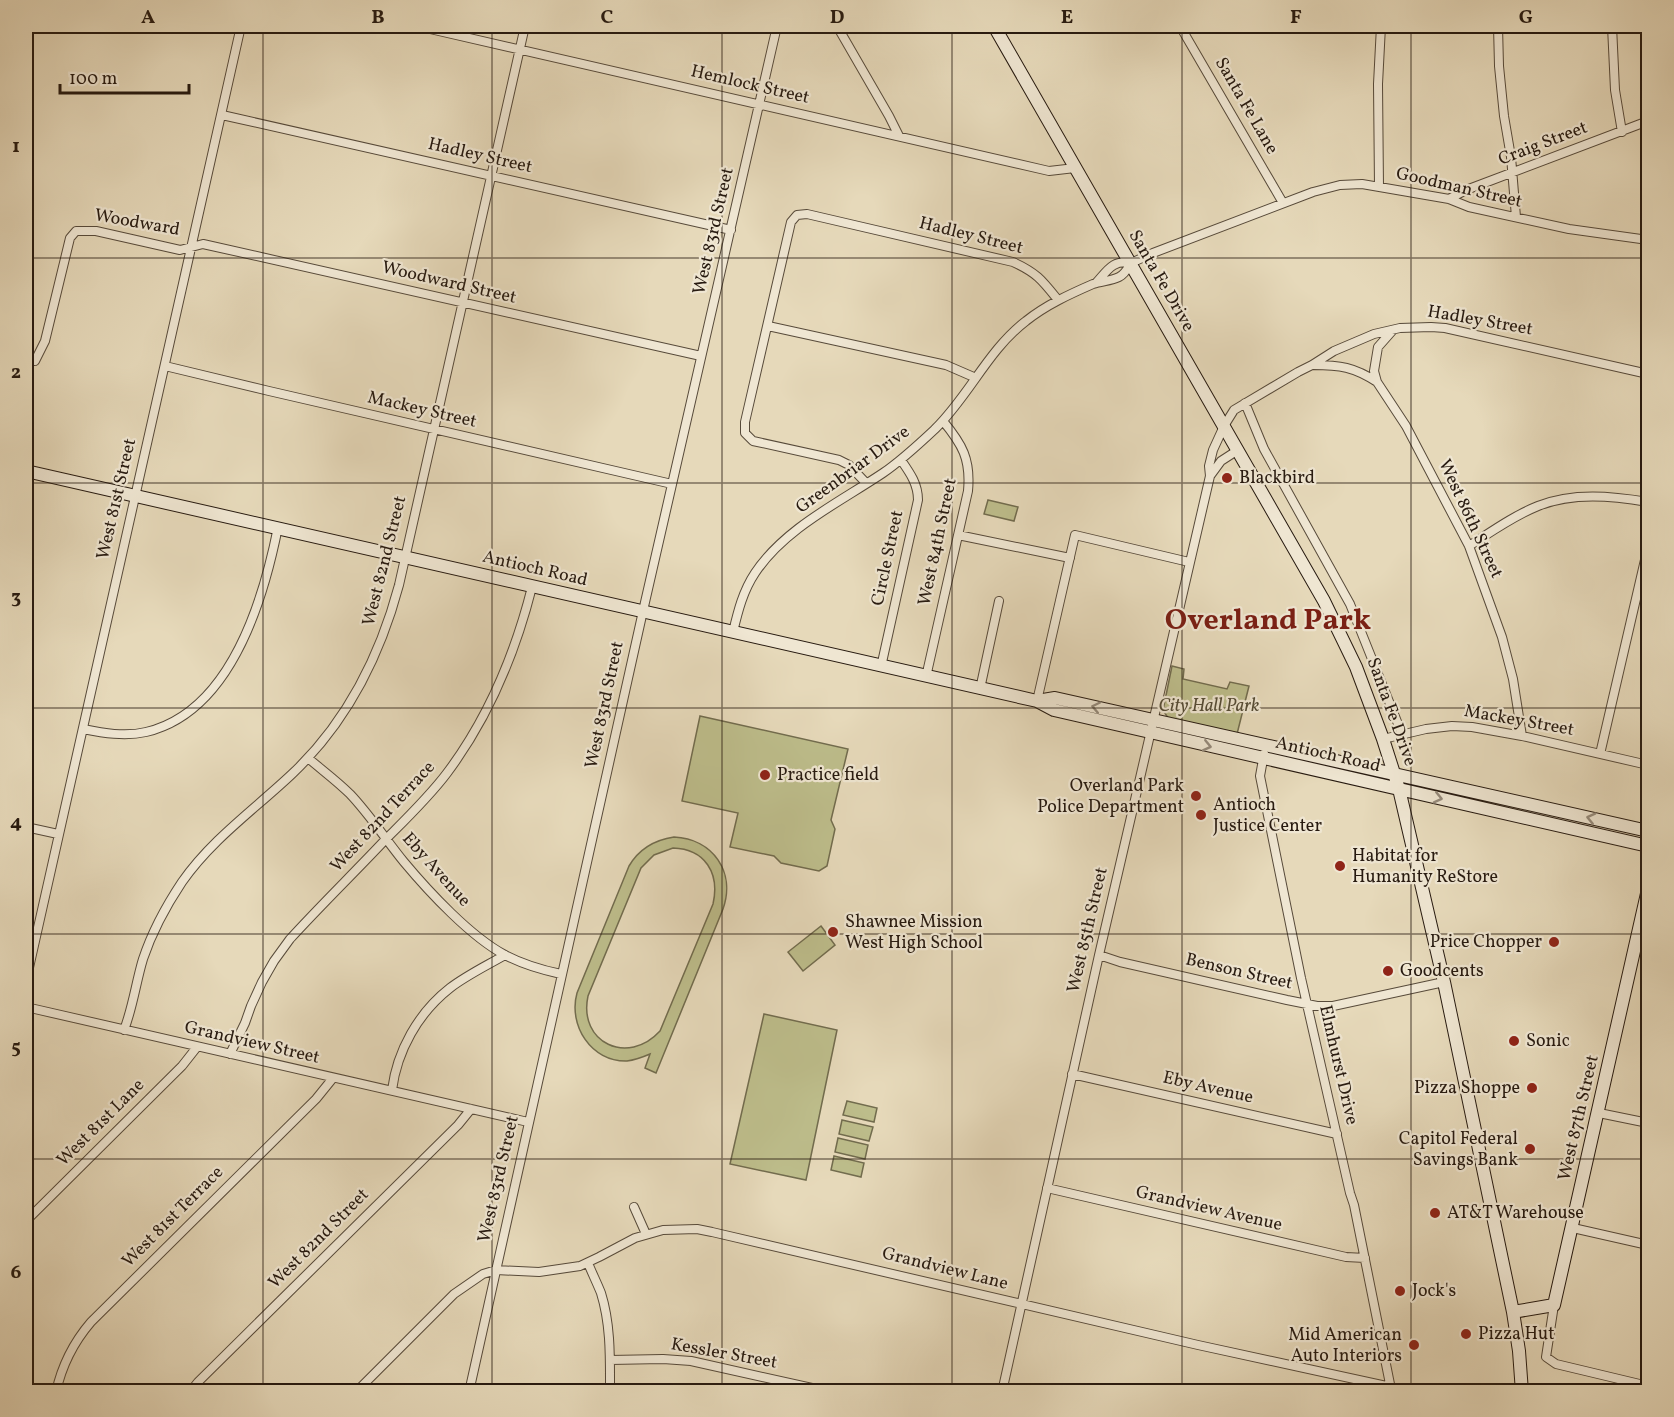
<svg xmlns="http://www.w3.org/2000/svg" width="1674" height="1417" font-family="Vollkorn,serif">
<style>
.green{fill:#bdbd8b;stroke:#726c4e;stroke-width:1.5;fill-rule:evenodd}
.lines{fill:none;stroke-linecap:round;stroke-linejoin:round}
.street-casing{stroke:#574a3a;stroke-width:10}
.secondary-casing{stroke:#271a10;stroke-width:14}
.street{stroke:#efe6d2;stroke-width:8}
.secondary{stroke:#efe6d2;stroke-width:12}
.oneway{stroke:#958a7b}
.grid{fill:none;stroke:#271a10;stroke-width:1.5;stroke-opacity:0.55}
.poi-dot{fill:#8f2418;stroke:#efe6d2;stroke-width:2}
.labels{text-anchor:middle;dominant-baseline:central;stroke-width:4.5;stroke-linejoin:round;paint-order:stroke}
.street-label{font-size:18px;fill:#271a10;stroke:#efe6d2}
.poi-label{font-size:18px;fill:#271a10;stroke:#efe6d2;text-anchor:start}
.park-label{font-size:18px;font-style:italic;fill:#544b35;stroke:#efe6d2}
.town-label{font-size:30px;font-weight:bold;fill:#7a1f14;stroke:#efe6d2}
.neatline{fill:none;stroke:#271a10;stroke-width:2}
.grid-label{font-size:20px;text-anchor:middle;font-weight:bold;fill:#271a10}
</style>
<rect width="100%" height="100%" fill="#e6d9ba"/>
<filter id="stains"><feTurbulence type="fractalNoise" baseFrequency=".00333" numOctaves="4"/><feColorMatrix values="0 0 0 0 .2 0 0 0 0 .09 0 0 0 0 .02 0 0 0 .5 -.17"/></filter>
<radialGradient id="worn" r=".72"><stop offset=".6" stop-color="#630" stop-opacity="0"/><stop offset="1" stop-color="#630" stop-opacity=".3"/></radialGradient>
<path class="green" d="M988 500 1018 507 1014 521 984 514Z
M1172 666 1184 669 1183 679 1227 689 1230 682 1249 686 1237 734 1168 718 1163 710Z
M700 716 848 749 831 820 835 829 827 866 819 871 781 863 774 856 730 847 738 813 682 801Z
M674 837C713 839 736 872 723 909L656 1073 645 1068 650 1054C643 1057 635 1060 627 1061 591 1062 568 1025 577 993L629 866C639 849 654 840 674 837ZM673 848C705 849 720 873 713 904L660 1031C628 1066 578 1043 588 996L641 868 654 855Z
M821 926 835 945 803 971 788 952Z
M764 1014 837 1030 806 1180 730 1164Z
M847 1101 877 1108 874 1122 843 1115Z
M842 1120 873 1127 869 1141 839 1134Z
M838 1138 868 1145 865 1159 835 1152Z
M834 1156 864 1163 861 1177 831 1170Z"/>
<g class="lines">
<g class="street-casing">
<path id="street" d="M417 26 1049 171 1075 168
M837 26 889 116 899 136
M1180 26 1283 203
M1498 26 1499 66 1504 116 1511 157 1516 217
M1612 26 1615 90 1622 132
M222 115 731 230
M1379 187 1378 84 1381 26
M1449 199 1466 190 1648 121
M1131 263 1153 253 1313 192 1340 185 1362 184 1449 199 1469 207 1569 229 1648 240
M1096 283C1107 271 1113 259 1131 263
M768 326 946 365 976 378
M1393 330 1378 347 1374 371 1377 382 1406 426 1469 546 1502 637 1513 679 1522 736
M35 361 45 341 70 238 76 231H96L180 250 203 244 701 356
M1313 365C1340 365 1354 367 1377 382
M165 366 269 391 672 484
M1245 403 1264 449 1350 604 1402 734
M1210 476 1221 461 1238 450
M866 483 849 465 839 460 753 441 745 433V422L791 222 797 215 807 214 1013 262C1037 273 1042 280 1058 300
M958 535 1070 558
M1469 546C1491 532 1513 516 1538 506 1573 492 1612 496 1648 502
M733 632C738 611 743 591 755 573 785 528 840 502 883 473 902 460 919 444 935 429 969 396 988 350 1026 321 1046 305 1070 294 1093 284 1102 281 1111 281 1119 277 1125 274 1128 268 1131 263
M881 667 918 500C918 484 910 473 901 460
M926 677 968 491C971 459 962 444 943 421
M980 689 999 601
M1037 701 1075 535 1189 562
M83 729C103 733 125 737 146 732 230 712 263 602 278 527
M1383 739 1426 729 1452 726 1472 727 1522 736 1648 765
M1264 754 1260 776 1301 978 1350 1193 1354 1205 1391 1389
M1600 754 1648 547
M308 758C322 770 337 781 350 794 370 815 386 840 404 862 429 892 471 937 505 955 522 964 542 970 561 974
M26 827 58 834
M1099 955 1120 962 1287 1000 1317 1006H1333L1444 982
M26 981 241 26
M26 1007 528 1122
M124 1030C133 1007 136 982 143 959 152 932 166 906 182 882 212 839 255 809 292 774 346 723 380 656 399 585L525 26
M230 1054 245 1023 251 1006 262 982 274 961 290 939C321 905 354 873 385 840 407 818 429 797 447 773 489 717 515 654 532 587
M1072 1074 1337 1134
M392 1090C397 1051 418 1013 450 988 467 975 486 966 505 955
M1599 1113 1648 1123
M1047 1188 1346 1257 1365 1258
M634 1207 646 1234
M26 1221 182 1066 197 1047
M1573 1228 1648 1245
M588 1263C592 1273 597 1283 601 1293 611 1325 610 1359 610 1392
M1554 1305 1546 1357 1556 1364 1648 1386
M610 1360 663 1359 691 1361 830 1392
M470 1386 481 1392
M56 1392C62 1365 73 1343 91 1322L316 1099 333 1078
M190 1392 198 1382 458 1125 471 1109
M356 1392 454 1294 483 1274 496 1270 539 1272 580 1266 599 1257 635 1238 663 1230 697 1229 712 1232 1198 1345 1391 1387
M469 1392 643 611 777 26
M1002 1392 1099 955 1210 476 1209 466 1213 450 1224 426 1234 410 1298 372 1312 365 1334 351 1374 334 1400 328 1431 327 1445 328 1648 374"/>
</g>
<g class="secondary-casing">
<path id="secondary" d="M994 26 1324 601 1356 667 1383 739 1399 789 1444 982 1513 1312 1519 1351 1522 1392
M26 471 1037 701 1054 710 1648 846
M1037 701 1055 698 1648 831
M1513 1312 1554 1305 1648 889"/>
</g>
<use href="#street" class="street"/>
<use href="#secondary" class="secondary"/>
</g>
<defs><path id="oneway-chevron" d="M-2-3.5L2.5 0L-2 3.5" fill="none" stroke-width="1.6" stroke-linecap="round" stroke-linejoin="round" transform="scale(1.5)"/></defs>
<g class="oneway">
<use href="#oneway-chevron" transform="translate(1096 707) rotate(-168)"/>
<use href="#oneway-chevron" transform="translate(1207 746) rotate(13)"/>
<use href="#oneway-chevron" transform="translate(1438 798) rotate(13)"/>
<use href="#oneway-chevron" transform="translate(1591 818) rotate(-167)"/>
</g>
<path class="grid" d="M263 26V1392M492 26V1392M722 26V1392M952 26V1392M1182 26V1392M1411 26V1392M26 258H1648M26 483H1648M26 708H1648M26 934H1648M26 1159H1648"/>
<g class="poi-dot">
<circle cx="1227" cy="478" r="6"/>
<circle cx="765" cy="775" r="6"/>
<circle cx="1196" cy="796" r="6"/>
<circle cx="1201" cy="815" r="6"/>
<circle cx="1340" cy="866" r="6"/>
<circle cx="833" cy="932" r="6"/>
<circle cx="1554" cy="942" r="6"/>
<circle cx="1388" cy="971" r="6"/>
<circle cx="1514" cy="1041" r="6"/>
<circle cx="1532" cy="1088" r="6"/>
<circle cx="1530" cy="1149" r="6"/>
<circle cx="1435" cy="1213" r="6"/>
<circle cx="1400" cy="1291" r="6"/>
<circle cx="1466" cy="1334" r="6"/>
<circle cx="1414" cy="1345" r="6"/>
</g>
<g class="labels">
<g class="street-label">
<text transform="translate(750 85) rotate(13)">Hemlock Street</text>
<text transform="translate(1246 106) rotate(60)">Santa Fe Lane</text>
<text transform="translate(1543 144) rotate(-21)">Craig Street</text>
<text transform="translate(480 156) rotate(13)">Hadley Street</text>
<text transform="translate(1459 188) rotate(13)">Goodman Street</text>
<text transform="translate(137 223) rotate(10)">Woodward</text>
<text transform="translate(714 231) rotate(-77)">West 83rd Street</text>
<text transform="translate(971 236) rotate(14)">Hadley Street</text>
<text transform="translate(1161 281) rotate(60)">Santa Fe Drive</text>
<text transform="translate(449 283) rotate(13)">Woodward Street</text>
<text transform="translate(1480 321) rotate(10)">Hadley Street</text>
<text transform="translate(422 410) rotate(13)">Mackey Street</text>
<text transform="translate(853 470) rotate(-36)">Greenbriar Drive</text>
<text transform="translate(117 499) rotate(-77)">West 81st Street</text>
<text transform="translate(1470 519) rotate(65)">West 86th Street</text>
<text transform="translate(938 542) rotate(-78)">West 84th Street</text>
<text transform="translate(888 558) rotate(-78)">Circle Street</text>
<text transform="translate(385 561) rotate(-76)">West 82nd Street</text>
<text transform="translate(535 569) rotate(13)">Antioch Road</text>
<text transform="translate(605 705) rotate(-78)">West 83rd Street</text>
<text transform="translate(1391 712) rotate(70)">Santa Fe Drive</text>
<text transform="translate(1519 721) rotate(10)">Mackey Street</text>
<text transform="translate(1328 755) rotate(13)">Antioch Road</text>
<text transform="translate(383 817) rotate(-47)">West 82nd Terrace</text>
<text transform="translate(436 870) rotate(48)">Eby Avenue</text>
<text transform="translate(1088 930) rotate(-77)">West 85th Street</text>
<text transform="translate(1239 972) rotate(13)">Benson Street</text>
<text transform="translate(252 1043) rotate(13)">Grandview Street</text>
<text transform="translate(1338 1065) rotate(77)">Elmhurst Drive</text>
<text transform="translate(1208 1088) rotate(13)">Eby Avenue</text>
<text transform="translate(1579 1118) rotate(-77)">West 87th Street</text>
<text transform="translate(101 1123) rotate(-45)">West 81st Lane</text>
<text transform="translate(499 1179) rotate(-77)">West 83rd Street</text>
<text transform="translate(1209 1209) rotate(13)">Grandview Avenue</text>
<text transform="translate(173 1217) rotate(-45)">West 81st Terrace</text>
<text transform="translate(319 1239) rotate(-45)">West 82nd Street</text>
<text transform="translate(945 1269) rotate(14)">Grandview Lane</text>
<text transform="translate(724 1354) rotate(10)">Kessler Street</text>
</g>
<g class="poi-label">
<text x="1239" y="478">Blackbird</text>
<text x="777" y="775">Practice field</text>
<text x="1184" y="786" text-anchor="end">Overland Park<tspan x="1184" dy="21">Police Department</tspan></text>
<text x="1213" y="805">Antioch<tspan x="1213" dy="21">Justice Center</tspan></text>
<text x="1352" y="856">Habitat for<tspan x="1352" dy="21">Humanity ReStore</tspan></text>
<text x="845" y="922">Shawnee Mission<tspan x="845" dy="21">West High School</tspan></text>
<text x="1542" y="942" text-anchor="end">Price Chopper</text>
<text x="1400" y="971">Goodcents</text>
<text x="1526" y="1041">Sonic</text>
<text x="1520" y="1088" text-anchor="end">Pizza Shoppe</text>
<text x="1518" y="1139" text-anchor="end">Capitol Federal<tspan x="1518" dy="21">Savings Bank</tspan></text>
<text x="1447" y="1213">AT&amp;T Warehouse</text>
<text x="1412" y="1291">Jock's</text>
<text x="1478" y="1334">Pizza Hut</text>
<text x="1402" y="1335" text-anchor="end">Mid American<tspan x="1402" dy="21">Auto Interiors</tspan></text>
</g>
<g class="park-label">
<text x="1209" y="706">City Hall Park</text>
</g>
<g class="town-label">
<text x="1268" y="621">Overland Park</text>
</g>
</g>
<rect width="1674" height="1417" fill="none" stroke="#e6d9ba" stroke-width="66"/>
<path d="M60 84v9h129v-9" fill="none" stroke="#271a10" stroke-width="3"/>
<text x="69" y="84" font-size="18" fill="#271a10" stroke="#efe6d2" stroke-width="4.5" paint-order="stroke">100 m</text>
<rect x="33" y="33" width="1608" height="1351" class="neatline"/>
<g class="grid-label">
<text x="148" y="23">A</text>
<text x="378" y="23">B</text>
<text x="607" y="23">C</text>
<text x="837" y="23">D</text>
<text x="1067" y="23">E</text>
<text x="1296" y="23">F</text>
<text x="1526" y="23">G</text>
<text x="16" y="152">1</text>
<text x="16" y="378">2</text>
<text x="16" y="603">3</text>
<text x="16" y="828">4</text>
<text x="16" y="1053">5</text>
<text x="16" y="1278">6</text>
</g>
<rect width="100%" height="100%" filter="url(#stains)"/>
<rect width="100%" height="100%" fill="url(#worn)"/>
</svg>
